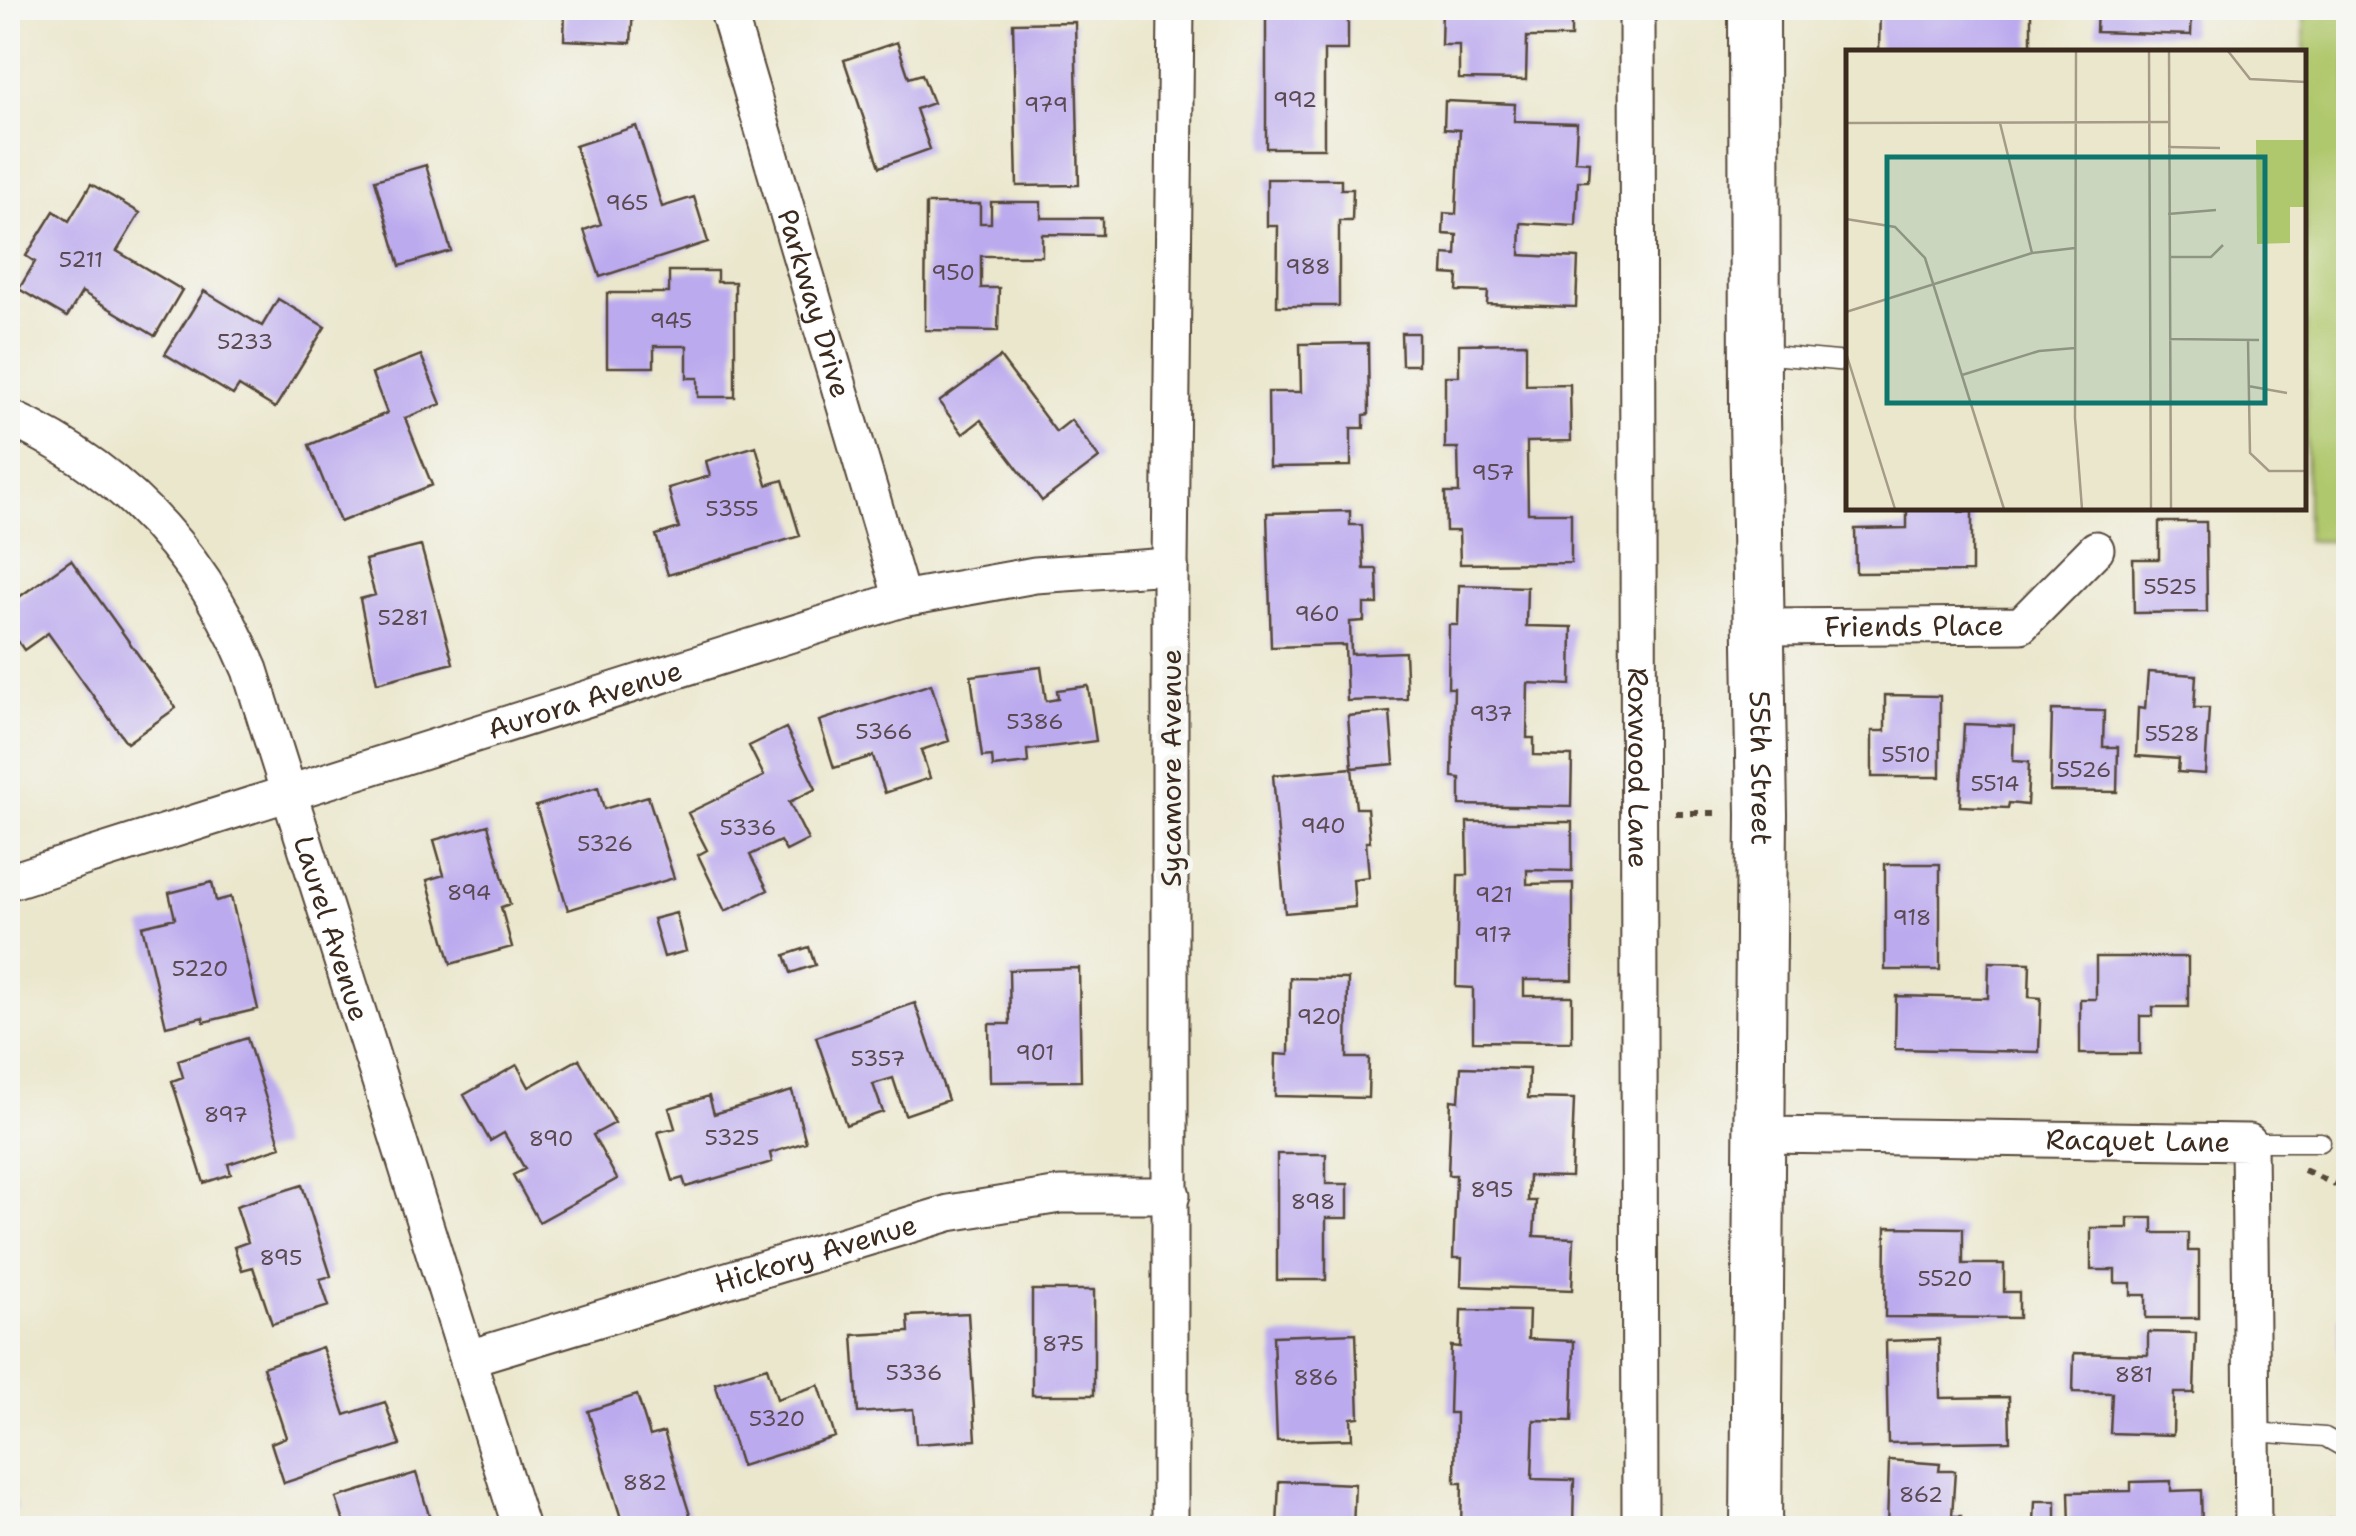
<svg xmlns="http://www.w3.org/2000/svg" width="2356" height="1536" font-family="'Shantell Sans',sans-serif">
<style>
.green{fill:#b0c86d;stroke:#767946;stroke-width:2.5}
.building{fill:#bcaaee}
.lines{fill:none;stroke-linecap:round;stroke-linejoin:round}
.lane-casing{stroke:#554638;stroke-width:21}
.street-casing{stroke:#554638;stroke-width:39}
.secondary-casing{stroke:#554638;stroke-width:54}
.path{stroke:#554638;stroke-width:6;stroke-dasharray:8 8;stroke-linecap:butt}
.lane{stroke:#fff;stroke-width:18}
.street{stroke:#fff;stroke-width:35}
.secondary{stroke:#fff;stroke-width:50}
.labels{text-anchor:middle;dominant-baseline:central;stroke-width:10;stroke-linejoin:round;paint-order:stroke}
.number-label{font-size:22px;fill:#5b4a52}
.street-label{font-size:28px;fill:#3b2a1e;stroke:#f6f6f2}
.inset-road{fill:none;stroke:#a59b87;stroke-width:2.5}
.view{fill:#0f766e;fill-opacity:0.15;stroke:#0f766e;stroke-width:5}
.inset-edge{fill:none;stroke:#3b2a1e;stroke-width:5}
</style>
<rect width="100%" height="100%" fill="#f6f6f2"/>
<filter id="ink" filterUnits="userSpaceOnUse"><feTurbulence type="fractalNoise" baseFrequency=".01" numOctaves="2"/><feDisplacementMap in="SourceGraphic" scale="20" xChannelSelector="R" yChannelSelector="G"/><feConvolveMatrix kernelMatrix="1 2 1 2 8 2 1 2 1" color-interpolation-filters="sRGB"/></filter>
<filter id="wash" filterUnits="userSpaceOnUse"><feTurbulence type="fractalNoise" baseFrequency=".0048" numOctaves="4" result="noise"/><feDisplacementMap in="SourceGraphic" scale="40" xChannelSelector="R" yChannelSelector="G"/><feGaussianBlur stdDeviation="2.25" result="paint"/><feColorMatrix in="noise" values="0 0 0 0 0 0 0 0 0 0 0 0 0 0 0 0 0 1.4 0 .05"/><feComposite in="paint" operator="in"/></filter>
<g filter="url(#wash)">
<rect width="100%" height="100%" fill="#ebe7cd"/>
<path class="green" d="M2304 8H2348V541H2307Z"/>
<g id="blocks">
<path class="building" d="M552 8H633L631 43 564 40 565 11H552Z
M1442 8H1571V37H1527L1526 80 1459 79V45H1441Z
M1880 8H2031V52H1879Z
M2097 8H2192L2191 35 2096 32Z
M1266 13H1348V50H1324V148H1266Z
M1075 22 1079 185 1017 186 1013 23Z
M897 42 909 78 922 74 933 103 916 109 930 149 880 167 844 60Z
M1445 101 1515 104 1514 121 1577 123 1575 161 1589 162 1588 181H1578L1576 226 1521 223 1520 255 1578 258 1576 307 1487 304 1488 292 1457 291 1458 275 1443 274 1444 254 1456 255 1457 235 1443 234 1444 213 1456 214 1460 130 1444 129Z
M636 126 662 207 694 197 708 242 600 277 584 230 601 224 575 146Z
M426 165 451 251 400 266 375 180Z
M1267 179H1341V189H1353L1352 221H1339V306H1277L1278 226H1267Z
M91 184 140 213 117 251 182 290 155 336 82 292 67 317 19 289 35 262 26 256 54 211 69 221Z
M991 202H1041V218H1102V235L1042 234V256H981V288H999L998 331 925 330 926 204H980V223H991Z
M669 271H717V282H735V397H698V378H687V346H654V367H607V293H669Z
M204 291 262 326 278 299 325 327 275 408 239 386 233 395 165 354Z
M1401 333H1418V365H1402Z
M1368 343 1369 414 1364 415V428H1351V466L1269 467 1268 392H1301L1300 344Z
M1526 343V385L1570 384 1571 441 1527 442V450L1528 513H1571V563L1460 564 1459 531H1446L1445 493H1459L1458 448H1445V376H1459V344Z
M421 355 441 404 405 418 432 485 340 522 309 445 387 413 372 374Z
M1000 357 1056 432 1071 420 1099 458 1042 501 981 420 963 434 939 402Z
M756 446 767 485 783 480 800 536 668 575 656 535 679 528 668 488 710 476 706 461Z
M1886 508H1959V512L1972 511V572L1856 573 1855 529 1907 528V511H1886Z
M1350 511V525H1362L1364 569H1377L1378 604H1364V621L1350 622 1351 654 1405 652 1407 699 1347 701 1345 645 1271 647 1267 513Z
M2159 522H2206L2207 612 2134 613 2133 559H2159Z
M421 546 453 663 377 683 360 599 375 595 365 560Z
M71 560 176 708 127 743 48 633 24 650 8 627V605Z
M1459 585 1527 587 1526 626 1572 627 1571 685 1528 683 1527 738H1534V755L1572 756 1571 807 1460 805V778L1452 777 1454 688H1448L1449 625H1458Z
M1041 667 1046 701 1058 699 1057 690 1088 686 1096 741 1027 750 1028 763 993 767 992 756 982 757 971 676Z
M2148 672 2196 675 2194 708H2209L2205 774 2178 772 2179 759 2136 756 2138 708 2145 709Z
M931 684 949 741 921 750 930 778 885 793 873 756 834 768 819 721Z
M1885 695 1940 696V777H1872V731H1885Z
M2052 710 2104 711 2103 747H2118L2117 792 2050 791Z
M1390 712 1394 764 1352 768 1356 808H1367L1370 842H1366L1369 877 1353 879 1355 907 1285 913 1273 775 1352 768 1348 716Z
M1964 724 2014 726 2013 761 2029 762 2027 805 2009 803 2008 808 1960 806Z
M786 728 816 789 789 802 808 840 786 851 780 841 750 855 768 890 725 911 698 855 707 850 688 813 764 776 749 746Z
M598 787 604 809 648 796 674 878 568 910 536 806Z
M1467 822H1572V871L1527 870V884L1573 883V980H1524V996H1572V1042L1473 1041V988L1456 987 1458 875H1468Z
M488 825 510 904 501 907 512 947 451 964 427 880 444 875 434 840Z
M1885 864H1940V970H1885Z
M212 882 216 901 231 897 258 1009 204 1022 203 1017 166 1026 142 926 175 918 169 893Z
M676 913 686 951 664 957 653 919Z
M809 947 815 965 791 973 785 955Z
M2096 957H2188V1007H2153V1016H2140V1054H2080V999H2096Z
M1989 962 2030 963 2029 997 2041 998 2039 1052 1895 1049 1896 996 1988 998Z
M1079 968 1081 1081 990 1082 989 1024H1010L1009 970Z
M1290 978 1348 979 1347 1058H1369L1368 1098 1275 1096 1276 1054 1289 1055Z
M915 1003 948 1100 905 1115 893 1078 873 1084 883 1112 846 1125 816 1037Z
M247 1038 281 1147 228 1164 231 1174 204 1183 172 1081 183 1077 178 1060Z
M579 1059 615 1123 593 1135 617 1179 539 1222 513 1175 525 1169 504 1133 490 1141 464 1095 517 1065 529 1087Z
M1461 1067 1529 1069 1528 1098 1574 1099 1571 1177 1529 1176 1528 1201H1536L1534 1236 1574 1238 1572 1290 1461 1286 1462 1258H1453L1456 1175H1448L1451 1100 1459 1101Z
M792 1091 806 1142 770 1153 772 1162 686 1187 683 1178 673 1181 658 1132 675 1128 669 1108 709 1096 714 1114Z
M1277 1154H1326V1184H1348V1218H1326V1280H1277Z
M302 1185 331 1276 320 1279 329 1306 272 1324 253 1267 242 1270 234 1247 248 1242 236 1206Z
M2128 1218H2153V1233H2188V1251H2199V1318H2146V1295H2131V1283H2115V1270H2091V1228H2128Z
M1886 1227 1963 1228V1264H2004V1292H2019V1318L1885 1317Z
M1032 1290H1094V1395H1032Z
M1461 1310 1529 1311 1528 1339 1574 1341 1572 1421 1534 1420 1532 1479 1574 1480 1573 1528H1461L1462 1483H1455L1456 1413H1449L1451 1346 1460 1347Z
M968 1313 976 1440 916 1444 913 1409 858 1413 853 1335 909 1332 908 1316Z
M2339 1316H2348V1354L2338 1353Z
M2148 1332 2196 1333 2194 1393H2174L2173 1435 2110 1433 2112 1393 2073 1392 2074 1353 2148 1355Z
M1356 1333 1359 1417 1351 1418 1352 1439 1277 1441 1273 1336Z
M1939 1339 1940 1398 2009 1397 2010 1441 1888 1443 1886 1341Z
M322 1347 345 1415 385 1402 400 1445 284 1483 271 1443 286 1437 263 1367Z
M767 1367 777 1399 819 1385 835 1437 741 1466 715 1383Z
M637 1395 650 1436 664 1432 694 1528H624L588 1411Z
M1889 1460 1940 1464 1939 1471H1955L1952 1516H1961L1960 1528H1887Z
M416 1473 433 1528H346L336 1498Z
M1279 1481 1355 1484 1353 1528H1277Z
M2171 1481V1491L2201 1490 2202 1528H2070L2069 1492 2131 1491V1482Z
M8 1483 17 1509 8 1512 14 1528H8Z
M2035 1501H2056V1524L2034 1523Z
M2348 1518V1528H2329V1519Z"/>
</g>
</g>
<g filter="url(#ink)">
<use href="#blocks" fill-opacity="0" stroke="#554638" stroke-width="2.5"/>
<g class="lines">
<g class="lane-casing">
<path id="lane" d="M1760 354 1848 362
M2249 1142H2321
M2253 1432 2325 1437 2348 1450"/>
</g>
<g class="street-casing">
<g id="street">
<path id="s1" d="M727 8 902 599"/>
<path id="s2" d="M1637 8 1640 1528"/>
<path id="s3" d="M8 417C123 469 202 554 250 670L521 1528"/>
<path id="s4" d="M1759 627 2021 625 2096 549"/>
<path id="s5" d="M8 882 902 599 1035 575 1170 566"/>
<path id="s6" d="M1760 1135 2249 1142 2253 1528"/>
<path id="s7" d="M469 1358 949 1213 1060 1195H1172"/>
<path d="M1170 1528V566L1176 8"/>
</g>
</g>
<g class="secondary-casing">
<g id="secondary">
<path id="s8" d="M1754 8 1755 415 1762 814 1756 1528"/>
</g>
</g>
<path class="path" d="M1675 813H1722
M2304 1170 2348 1190"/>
<use href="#lane" class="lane"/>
<use href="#street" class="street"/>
<use href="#secondary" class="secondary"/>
</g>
</g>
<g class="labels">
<g class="number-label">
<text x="1295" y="99">992</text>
<text x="1046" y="104">979</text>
<text x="627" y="202">965</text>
<text x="81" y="259">5211</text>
<text x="1308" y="266">988</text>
<text x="953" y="272">950</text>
<text x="671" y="320">945</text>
<text x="245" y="341">5233</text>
<text x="1493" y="472">957</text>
<text x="732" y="508">5355</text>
<text x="2170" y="586">5525</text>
<text x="1317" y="613">960</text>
<text x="403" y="617">5281</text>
<text x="1491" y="713">937</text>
<text x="1035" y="721">5386</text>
<text x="884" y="731">5366</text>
<text x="2172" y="733">5528</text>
<text x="1906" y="754">5510</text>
<text x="2084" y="769">5526</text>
<text x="1995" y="783">5514</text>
<text x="1323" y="825">940</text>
<text x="748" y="827">5336</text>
<text x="605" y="843">5326</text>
<text x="469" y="892">894</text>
<text x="1494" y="894">921</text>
<text x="1912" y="917">918</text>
<text x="1493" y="934">917</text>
<text x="200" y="968">5220</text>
<text x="1319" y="1016">920</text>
<text x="1035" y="1052">901</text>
<text x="878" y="1058">5357</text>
<text x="226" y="1114">897</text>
<text x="732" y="1137">5325</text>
<text x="551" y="1138">890</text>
<text x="1492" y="1189">895</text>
<text x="1313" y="1201">898</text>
<text x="281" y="1257">895</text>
<text x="1945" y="1278">5520</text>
<text x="1063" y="1343">875</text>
<text x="914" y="1372">5336</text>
<text x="2134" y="1374">881</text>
<text x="1316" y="1377">886</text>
<text x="777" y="1418">5320</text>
<text x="645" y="1482">882</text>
<text x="1921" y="1494">862</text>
</g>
<g class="street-label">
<text stroke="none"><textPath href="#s1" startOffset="308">Parkway Drive</textPath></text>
<text stroke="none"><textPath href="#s4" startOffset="155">Friends Place</textPath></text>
<text stroke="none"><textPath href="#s5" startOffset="605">Aurora Avenue</textPath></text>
<text transform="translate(1171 768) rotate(-90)">Sycamore Avenue</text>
<text stroke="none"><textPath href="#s2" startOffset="760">Roxwood Lane</textPath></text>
<text stroke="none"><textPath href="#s8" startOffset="760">55th Street</textPath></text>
<text stroke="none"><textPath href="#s3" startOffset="630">Laurel Avenue</textPath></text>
<text stroke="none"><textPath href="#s6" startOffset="378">Racquet Lane</textPath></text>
<text stroke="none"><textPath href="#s7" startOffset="362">Hickory Avenue</textPath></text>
</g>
</g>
<g transform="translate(1846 50)">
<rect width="460" height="460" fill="#ebe7cd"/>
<path d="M410 90H460V157H444V193L411 194Z" fill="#b0c86d"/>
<path class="inset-road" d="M230 1 229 368 236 459M303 1 305 459M323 1 325 459M382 1 404 29 460 32M0 73 322 72M154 73 186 203M322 97 374 98M322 164 370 160M0 169 49 177 79 208 158 459M323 207H365L377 195M0 262 186 203 229 198M323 289 413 290M402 290 404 403 423 421H460M0 303 49 459M116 325 193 301 229 298M402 336 441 343"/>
<path class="view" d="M41 107H419V353H41Z"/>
<rect width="460" height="460" class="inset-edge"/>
</g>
<rect width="2356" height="1536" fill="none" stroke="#f6f6f2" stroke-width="40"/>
</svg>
